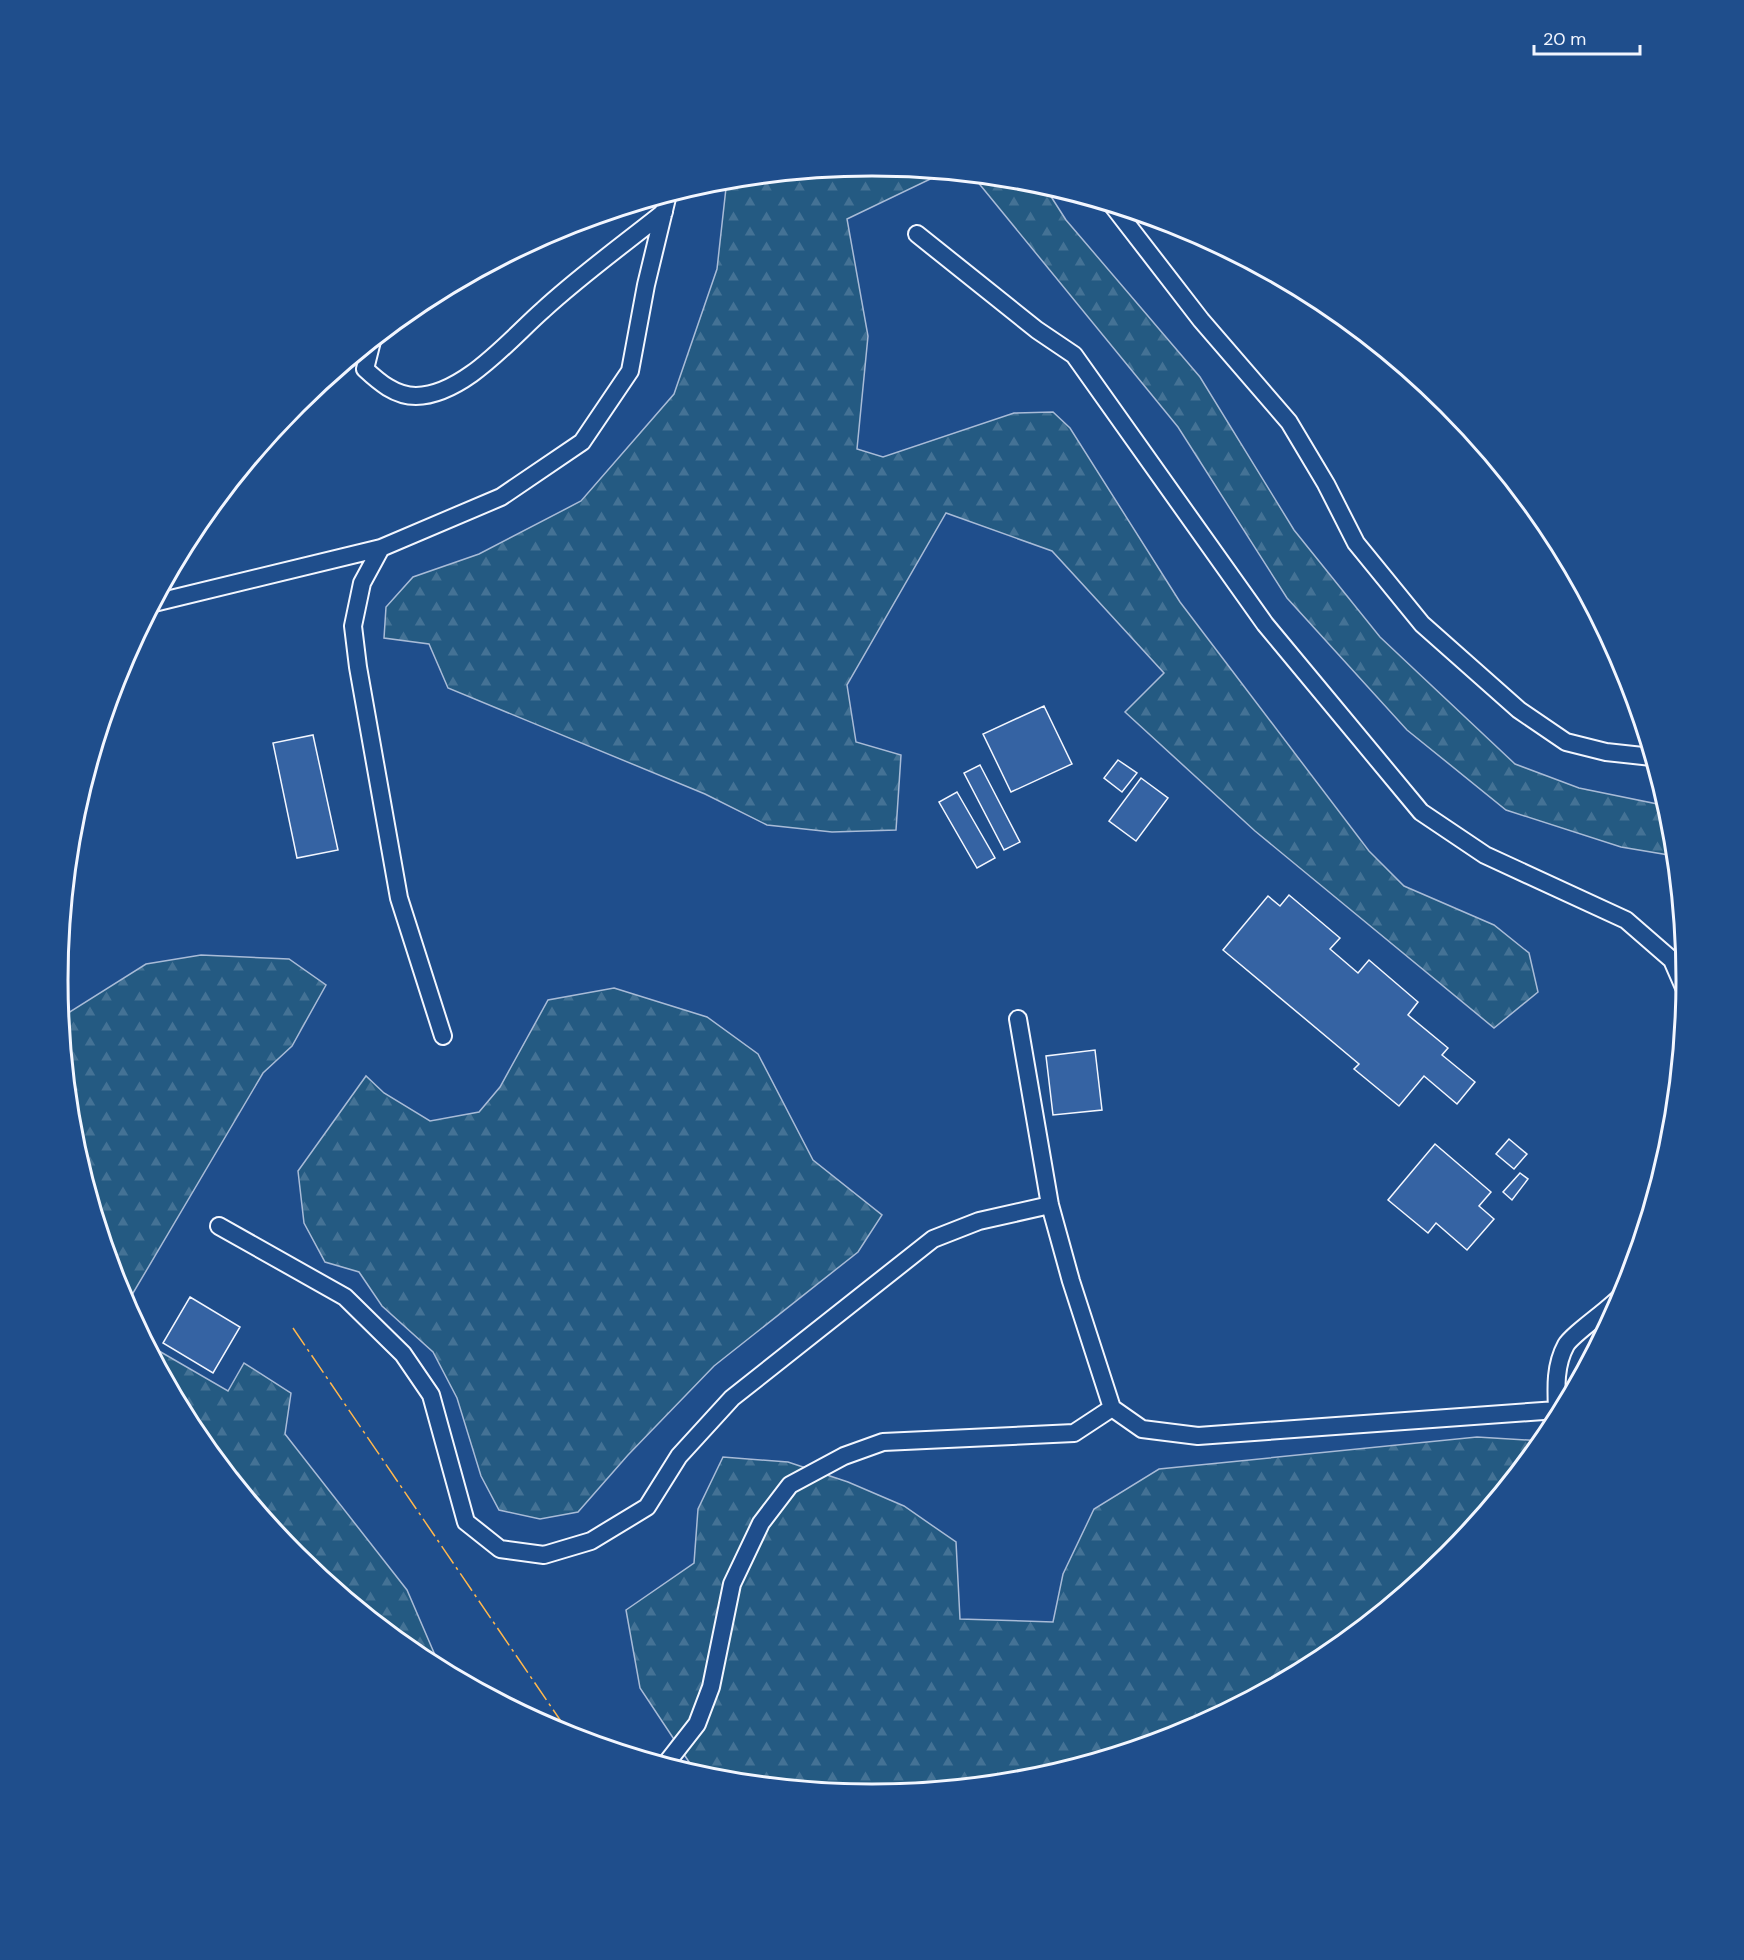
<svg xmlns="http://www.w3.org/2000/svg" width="1744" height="1960" font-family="'DM Sans',sans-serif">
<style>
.forest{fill:url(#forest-firs);stroke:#a8bbd7;stroke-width:1.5}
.building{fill:#3563a3;stroke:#f2f6ff;stroke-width:1.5}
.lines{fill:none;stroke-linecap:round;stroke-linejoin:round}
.service-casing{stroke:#f2f6ff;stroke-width:20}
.service{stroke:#1f4e8c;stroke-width:16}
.power{stroke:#ffb74d;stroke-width:1.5;stroke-dasharray:21 4.5 3 4.5;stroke-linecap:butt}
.rim{fill:none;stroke:#f2f6ff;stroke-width:3}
</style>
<defs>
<pattern id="forest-firs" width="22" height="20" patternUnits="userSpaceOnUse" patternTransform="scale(1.5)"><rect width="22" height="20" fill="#245a82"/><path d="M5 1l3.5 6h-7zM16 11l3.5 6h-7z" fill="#447295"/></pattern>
</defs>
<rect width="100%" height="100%" fill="#1f4e8c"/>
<path class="forest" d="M872 165 945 172 847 219 868 336 857 449 883 457 1014 413 1053 412 1070 428 1180 602 1369 851 1404 886 1494 925 1529 953 1538 992 1494 1028 1255 831 1125 712 1164 673 1052 551 946 513 847 685 856 742 901 755 896 830 832 832 767 825 705 794 448 688 429 644 384 638 386 607 413 577 479 554 581 501 674 394 717 269 727 179Z
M972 175 1043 184 1066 220 1200 377 1294 530 1380 637 1515 764 1579 788 1667 806 1671 821 1675 856 1621 847 1506 810 1407 730 1287 598 1178 427Z
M201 955 289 959 326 985 292 1046 263 1073 126 1305 119 1292 73 1139 61 1022 68 1013 146 964Z
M614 988 707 1017 758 1054 813 1160 882 1215 858 1252 714 1366 628 1455 578 1512 540 1519 499 1510 481 1476 457 1398 433 1352 382 1306 359 1272 325 1262 304 1223 298 1171 366 1076 384 1093 430 1121 479 1112 500 1087 548 1000Z
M147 1344 228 1391 244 1363 291 1393 285 1434 407 1590 441 1669 419 1657 295 1556 194 1433Z
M1477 1437 1543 1441 1448 1557 1325 1658 1184 1733 1031 1779 872 1795 713 1779 697 1774 640 1688 626 1610 694 1563 698 1509 723 1457 788 1462 848 1482 904 1506 956 1542 960 1619 1053 1622 1063 1574 1094 1509 1159 1469Z"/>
<path class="building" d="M1044 706 1072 764 1011 792 983 734Z
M313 735 338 850 297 858 273 743Z
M1118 760 1137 773 1122 792 1104 778Z
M980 765 1020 842 1004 850 964 773Z
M1141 778 1168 798 1136 841 1109 821Z
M957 792 995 858 977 868 939 802Z
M1289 895 1340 938 1330 949 1358 973 1369 960 1418 1002 1408 1015 1448 1048 1442 1055 1475 1082 1457 1104 1424 1076 1399 1106 1354 1069 1359 1064 1223 950 1268 896 1280 906Z
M1095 1050 1102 1110 1053 1115 1046 1056Z
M1509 1139 1527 1154 1514 1169 1496 1154Z
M1435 1144 1491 1192 1479 1206 1494 1219 1467 1250 1436 1223 1428 1233 1388 1200Z
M1520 1173 1528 1179 1512 1200 1503 1192Z
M190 1297 240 1327 213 1373 163 1343Z"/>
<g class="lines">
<g class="service-casing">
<path id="service" d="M1113 206 1201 320 1289 422 1326 484 1356 543 1422 624 1519 710 1566 742 1606 752 1652 757
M917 234 1037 330 1074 355 1265 624 1421 812 1485 855 1626 920 1672 960 1686 992
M372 341 365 369C379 382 395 396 416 396 464 395 510 339 543 310 581 275 624 244 664 212
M381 548 362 583 353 626 358 667 399 898 443 1036
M154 603 381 548 501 497 582 442 630 371 646 285 668 194
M1018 1019 1050 1205 1071 1281 1112 1408 1142 1429 1198 1436 1557 1410 1563 1407
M219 1226 345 1297 403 1354 431 1395 466 1522 500 1549 544 1555 591 1541 647 1507 679 1456 732 1398 933 1239 979 1221 1050 1205
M1557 1410C1556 1387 1555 1365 1566 1345 1573 1333 1612 1308 1625 1292
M665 1765 697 1724 711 1687 732 1584 761 1523 790 1485 844 1456 883 1442 1074 1433 1112 1408"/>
</g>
<use href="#service" class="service"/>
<path class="power" d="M293 1328 571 1736"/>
</g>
<path d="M0 0H1744V1960H0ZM68 980a804 804 0 1 1 1608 0a804 804 0 1 1-1608 0Z" fill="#1f4e8c" fill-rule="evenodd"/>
<path class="rim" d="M68 980a804 804 0 1 1 1608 0a804 804 0 1 1-1608 0Z"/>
<path d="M1534 45v9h106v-9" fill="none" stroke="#f2f6ff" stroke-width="3"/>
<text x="1543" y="45" font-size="18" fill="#f2f6ff" stroke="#1f4e8c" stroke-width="4.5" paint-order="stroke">20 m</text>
</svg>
